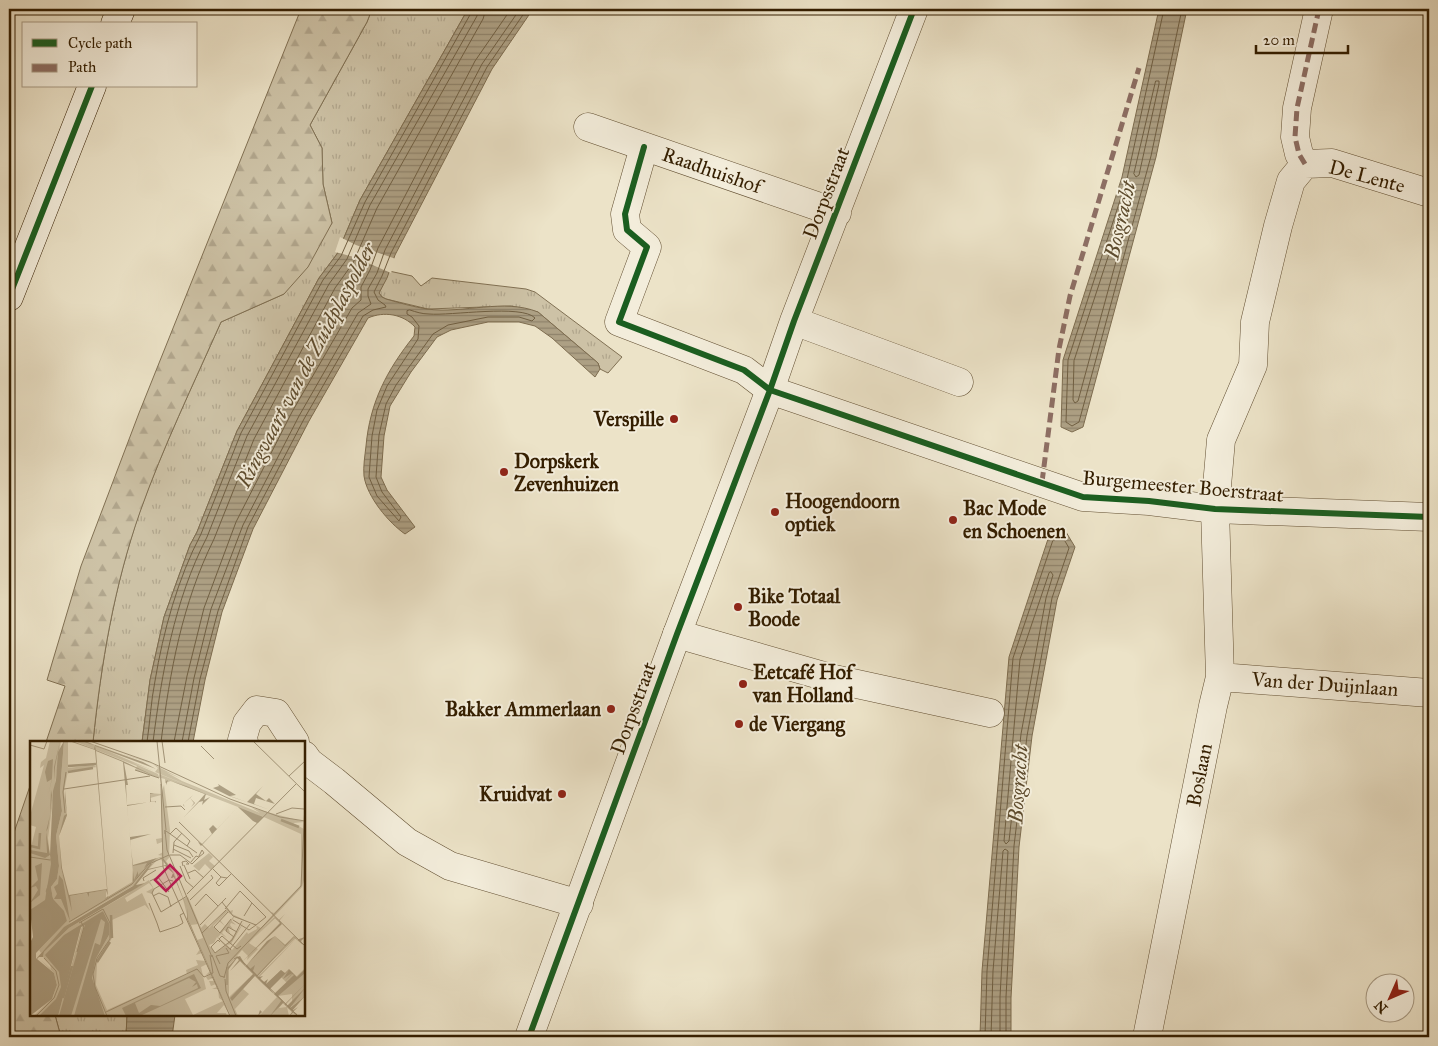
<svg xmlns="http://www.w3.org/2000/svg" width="1438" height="1046" font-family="'IM FELL Great Primer',serif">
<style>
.grass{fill:url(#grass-tufts);stroke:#807053}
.forest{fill:url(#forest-firs);stroke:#807053}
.water{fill:url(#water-rules);stroke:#7d6c4f}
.pier{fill:#ece3c8}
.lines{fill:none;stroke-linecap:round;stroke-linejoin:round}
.shore{stroke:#705f42;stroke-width:1}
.minor-casing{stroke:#624f32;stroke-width:29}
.tertiary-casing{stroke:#624f32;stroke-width:29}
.secondary-casing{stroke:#341e00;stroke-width:29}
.minor{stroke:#f3eddb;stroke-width:28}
.tertiary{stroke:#f3eddb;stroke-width:28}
.secondary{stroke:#f3eddb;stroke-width:28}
.quiet{stroke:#8d6e63;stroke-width:5;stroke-dasharray:10 5;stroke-linecap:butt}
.cycleway-casing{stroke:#f3eddb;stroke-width:9}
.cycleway{stroke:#1b5e20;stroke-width:6}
.poi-dot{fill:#8f2418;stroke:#f3eddb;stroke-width:2}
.labels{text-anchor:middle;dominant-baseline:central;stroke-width:4;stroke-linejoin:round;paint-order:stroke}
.street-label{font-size:20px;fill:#341e00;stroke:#f3eddb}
.poi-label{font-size:20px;font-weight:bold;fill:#341e00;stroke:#f3eddb;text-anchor:start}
.water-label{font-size:21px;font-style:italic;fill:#5e4c2e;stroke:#f3eddb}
.inset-river{fill:none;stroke:#ada084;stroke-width:2.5}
.inset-road{fill:none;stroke:#a29478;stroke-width:1}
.view{fill:#c2185b;fill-opacity:0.15;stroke:#c2185b;stroke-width:2.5}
.inset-edge{fill:none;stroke:#341e00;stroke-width:2.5}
</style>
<defs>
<pattern id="grass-tufts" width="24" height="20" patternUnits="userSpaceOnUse" patternTransform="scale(1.25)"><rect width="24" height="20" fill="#cdc2a6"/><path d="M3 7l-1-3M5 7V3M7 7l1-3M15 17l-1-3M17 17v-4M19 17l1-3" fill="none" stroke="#b1a68d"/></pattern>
<pattern id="forest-firs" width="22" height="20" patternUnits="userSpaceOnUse" patternTransform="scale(1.25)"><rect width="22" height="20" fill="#cdc2a6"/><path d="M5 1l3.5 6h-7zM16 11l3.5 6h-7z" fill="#b1a68d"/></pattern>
<pattern id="water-rules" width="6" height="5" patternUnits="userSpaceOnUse" patternTransform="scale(1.25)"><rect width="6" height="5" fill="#ada084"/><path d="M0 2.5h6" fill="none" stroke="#8e826a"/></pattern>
</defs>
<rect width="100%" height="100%" fill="#ece3c8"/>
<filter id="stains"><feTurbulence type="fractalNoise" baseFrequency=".004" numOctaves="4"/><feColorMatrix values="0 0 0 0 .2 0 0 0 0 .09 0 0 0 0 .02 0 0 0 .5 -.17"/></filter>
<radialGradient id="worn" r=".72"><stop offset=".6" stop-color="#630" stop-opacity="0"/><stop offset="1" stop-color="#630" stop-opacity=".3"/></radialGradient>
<path class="grass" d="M372 9H468L360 200 337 254 319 278 237 431 197 532 190 545 164 617 150 680 142 742H93C101 664 114 586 140 511 163 447 193 385 221 322L284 294 332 223 323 184 322 148 310 125 367 22Z
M389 271 412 276 421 286 432 278 526 289 535 292 622 357 608 373 600 369 598 363 538 312 511 306 428 309 386 299 382 297 379 293Z
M55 1015H127L126 1037H61Z"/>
<path class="forest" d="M301 9H372L367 22 310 125 322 148 323 184 332 223 308 267 284 294 221 322C193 385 163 447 140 512 114 586 101 664 93 742H46L65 686 47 680 81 566 139 413Z
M31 783V1015H55L61 1037H9V847Z"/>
<path class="water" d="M468 9H533L492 69 395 255 387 278 379 293 382 297 386 299C400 303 414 307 427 309 464 314 503 298 538 312L598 363 600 369 595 377 552 338 535 326 519 322H488L451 330 437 337 411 372 390 406 384 436 381 477 387 490 415 527 405 534C389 523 367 497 364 476 363 467 365 455 366 446 370 402 387 370 414 336L415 327C403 314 384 311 368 318L309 421 253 529 222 612 205 680 193 742H142L150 680 164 617 190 545 197 532 237 431 319 278 337 254 360 200Z
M1159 9H1187L1156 157 1083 427 1072 432 1061 427 1063 360 1122 177Z
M1051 530 1066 532 1075 547 1057 600 1032 736 1019 847 1011 998V1037H980L982 971 1009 657Z
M127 1015H175L172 1037H126Z"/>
<path class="pier" d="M340 237 356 245 396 259 391 273 354 257 335 252Z"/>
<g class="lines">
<path class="shore" d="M1164 9 1127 179 1068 360 1066 422 1072 426 1079 422 1151 156 1182 9
M1156 81H1159V84L1139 175 1136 177 1134 174Z
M1132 185H1135L1136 188 1078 401 1075 403 1073 400 1074 361Z
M410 310C416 312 422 314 429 314 450 316 522 304 535 318L532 321 519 317H488L448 325 433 334 396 385 386 404 379 435 376 477 382 492 401 517 399 521 377 496 369 477 372 436 377 410 387 386 418 339 419 326 412 317 407 314V311Z
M1051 572 1053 575 1046 598 1021 734 1009 841 1006 844 1004 841 1020 659 1049 573Z
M147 742C150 722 151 701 155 681 163 632 178 578 201 534L241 433 323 280 341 256 365 202 471 13 472 9
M153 742C162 672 174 601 207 537L247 436 329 284 347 259 370 205 477 16 478 9
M161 742C170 671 182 604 214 539L254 439 335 288 353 263 377 208 483 19 486 9
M174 742 187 676 204 608 236 522 292 412 352 308 361 300V287L370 270 378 248 475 61 511 9
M182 742 194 678 211 609 243 525 299 416 358 313 371 304 368 296V289L377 273 385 250 482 64 520 9
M188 742 200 679 218 611 248 527 304 419 363 316 373 310 386 307 385 305 378 300 374 292 382 276 391 253 487 67 527 9
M985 1037 987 971 1013 658 1054 537 1062 536 1069 548 1052 598 1027 736 1014 846 1006 997V1037
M991 1037 993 971 1003 851 1005 849 1008 851 1000 997V1037"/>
<g class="minor-casing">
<path id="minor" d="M588 127 837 213
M644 147 625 214 627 230 647 247 619 322 744 370 770 390 794 321 914 9
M1305 164 1299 154 1295 137 1297 108 1319 9
M1305 164 1332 163 1429 193
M794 321 959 382
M677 634 834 679 990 713
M1220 677 1429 693
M244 742 242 740 247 723 257 710 276 713 295 742
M304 755 309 762 334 781 407 842 450 866 579 904
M1147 1037 1213 706 1220 677 1215 509 1221 440 1253 365 1255 322 1278 226 1291 181 1305 164"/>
</g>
<g class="tertiary-casing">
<path id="tertiary" d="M529 1037 677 634 770 390 1083 497 1149 501 1215 509 1429 517"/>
</g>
<g class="secondary-casing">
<path id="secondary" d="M115 24 121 9
M9 297 92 86"/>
</g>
<use href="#minor" class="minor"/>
<use href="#tertiary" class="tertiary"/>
<use href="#secondary" class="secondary"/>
<path class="quiet" d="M1305 164 1299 154 1295 137 1297 108 1319 9
M1042 482 1059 349 1070 296 1139 68"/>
<g class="cycleway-casing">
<path id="cycleway" d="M644 147 625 214 627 230 647 247 619 322 744 370 770 390 1083 497 1149 501 1215 509 1429 517
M9 297 92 86
M529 1037 677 634 770 390 794 321 914 9"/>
</g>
<use href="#cycleway" class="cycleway"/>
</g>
<g class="poi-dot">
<circle cx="674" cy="419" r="5"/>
<circle cx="504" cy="472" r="5"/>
<circle cx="775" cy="512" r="5"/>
<circle cx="953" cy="520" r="5"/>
<circle cx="738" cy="607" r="5"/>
<circle cx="743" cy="684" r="5"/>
<circle cx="611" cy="709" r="5"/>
<circle cx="739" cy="724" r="5"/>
<circle cx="562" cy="794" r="5"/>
</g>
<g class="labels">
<g class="street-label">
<text transform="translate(712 170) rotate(19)">Raadhuishof</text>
<text transform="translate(1367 176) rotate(15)">De Lente</text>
<text transform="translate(826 193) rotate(-69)">Dorpsstraat</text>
<text transform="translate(1183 486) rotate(5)">Burgemeester Boerstraat</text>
<text transform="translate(1325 684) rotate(4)">Van der Duijnlaan</text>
<text transform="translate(633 708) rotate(-70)">Dorpsstraat</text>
<text transform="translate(1199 775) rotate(-79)">Boslaan</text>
</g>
<g class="poi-label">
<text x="664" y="419" text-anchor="end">Verspille</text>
<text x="514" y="461">Dorpskerk<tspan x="514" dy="23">Zevenhuizen</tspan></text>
<text x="785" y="501">Hoogendoorn<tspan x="785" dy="23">optiek</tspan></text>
<text x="963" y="508">Bac Mode<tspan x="963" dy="23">en Schoenen</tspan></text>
<text x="748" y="596">Bike Totaal<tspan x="748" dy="23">Boode</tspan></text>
<text x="753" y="672">Eetcafé Hof<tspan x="753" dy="23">van Holland</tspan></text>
<text x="601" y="709" text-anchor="end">Bakker Ammerlaan</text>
<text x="749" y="724">de Viergang</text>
<text x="552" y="794" text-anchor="end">Kruidvat</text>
</g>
<g class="water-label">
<text transform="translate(1120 220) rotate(-77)">Bosgracht</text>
<text transform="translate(306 365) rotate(-62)">Ringvaart van de Zuidplaspolder</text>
<text transform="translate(1018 784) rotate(-86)">Bosgracht</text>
</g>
</g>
<g transform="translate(30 741)">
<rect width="275" height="275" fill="#ece3c8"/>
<path d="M20 0H31L18 97 20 117 23 118 15 161 0 176V111L15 115 18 114 0 110 6 86 0 84V75L14 24 10 27 11 21 16 17ZM34 0H38V27L63 24 67 26 38 30 34 50 37 74 29 95 31 127 39 158 40 155 76 149V157L102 141 103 125 133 115 128 114 133 111 132 101 127 103 126 98 132 97 131 54 120 57V52L131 53 134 44 140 89 139 117 136 120 144 131 153 158 143 130 129 117 104 144 41 181 11 212 9 209 37 180 23 158 21 146 27 138 29 125 26 95 32 70 30 50ZM44 0H55L124 30 101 21 128 33 129 36V33L172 50 125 31 128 27 123 23 93 13 117 20 152 38 136 31 152 40 230 72 222 67 275 81 263 82 274 88 275 84V136L272 146 219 202 228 208 217 219 218 215 212 209 207 215 216 225 245 195 255 204 264 196 266 197 227 234 224 233 207 216 199 224V256L219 237 221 239 213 248 219 253 205 268 208 275H201L195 261 167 199 173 197 168 183 161 184 164 192 158 178 153 158 158 156 171 187 191 166 175 183 179 187 196 169V165L200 170 203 169 202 173 231 187 243 174 241 171 244 172 271 144V93L221 70 234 76 228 82 226 80 227 82 223 87 227 82 208 66 141 40 135 42V38L131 37V45L130 37 105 29 107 25ZM197 171 204 175 195 185 190 179 189 180 195 185 189 192 183 185ZM204 176 226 184 227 188 218 193 217 191 202 209 197 204 201 203 214 181 196 205 188 196 191 193 197 197 192 192 194 189 200 192 198 186 203 188 200 184 201 182 206 184 202 180ZM187 196 195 205 185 212 179 204 184 202ZM119 139 124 148 122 153 116 151 123 147 119 142 95 157 97 161 112 152 120 170 115 164 82 179V197L67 223 66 244 77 269 157 233 156 229 168 224 166 219 175 220 172 212 166 214 170 208 155 175 200 275 194 264 187 272H196L197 275H48L66 217 79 194V182L73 170 51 186 28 275H4L23 256 27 244 24 232 11 219 21 228 20 223 23 225 13 216 14 211 39 187 99 152 105 145 108 146ZM177 223 180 230 176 234 181 233 176 236 178 239 183 237 184 240H179L181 245 186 243 187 246 182 248H188L189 257 193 260 163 274 155 258 176 248 171 226ZM275 227V255L262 265V253L248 255 257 242 251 236 243 244 240 240 251 229 254 233 259 229 266 236ZM247 256 253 262 249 267 257 266 259 275H229Z" fill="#cdc2a6" fill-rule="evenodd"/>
<path d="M30 131 34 136 40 161 57 159 63 165 57 160H53L55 164 43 162 44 174 41 168 40 180 30 159 25 158 26 151 22 146 27 142 28 132 34 148 29 153 37 160 40 170Z" fill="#cdc2a6"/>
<path d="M179 112 183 116 179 120 185 125 181 129 175 123 169 130 163 125ZM70 172 79 182 48 275H28L52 185Z" fill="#cdc2a6"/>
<path d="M30 0 25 26V39L21 49 22 54 20 74 18 87 16 91 20 114 23 50 26 39 28 11 34 0 30 50 32 70 26 95 29 125 27 138 21 146 23 158 34 170 37 180 6 212V218L34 186 103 145 120 123H122L118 128 136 124 133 119V117L143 131 157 167 158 178 201 275 183 237H180L183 236 157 178V167L144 136 142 137H141L143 132 135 125 126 127 134 140 126 127 118 129 106 144 115 142 39 187 14 211 13 216H9L7 218 24 232 27 244 22 258 0 275V202L3 196 0 169 15 159 21 123 20 114 15 117 0 112V109L17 112 16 91 20 74 21 49 25 39 24 26ZM39 0 38 27 39 0H42L64 8 65 4 60 3 52 0H54L113 21 126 28 65 5 66 9 93 20 127 36 94 22 98 44H96L97 64 120 61V52H124L120 53 121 61 126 60V62L130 61 126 62 125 60 97 65 100 96 121 93 100 99 125 95 100 99 103 124 127 117 114 127 117 122 103 125V129L93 21 66 10 78 156 103 141V130L104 139 108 130V134L113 129 103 141 74 159 78 155 76 149 59 152V156L57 152 40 155 42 171 31 127 29 95 34 75 35 74 37 73 35 60V49L37 74 29 95 32 127 39 154 77 148 65 9ZM23 18 22 37 18 55 22 38 17 41 15 31 18 20ZM138 39 156 45 233 76 227 82 223 80 208 66 171 105 168 101 172 103 182 93 179 88 183 84 187 88 208 66 176 53 174 59 180 56 172 64 173 60 169 61 153 77 169 60 163 54 160 57 165 62 161 66 164 62 160 57 153 63 155 66 153 64V63L163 54 169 60 175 53 138 39 136 44V40ZM188 43 206 54 200 55 217 61 233 45 226 53 236 60 239 57 245 63 226 57 224 63 240 69 226 64 199 55 183 47 189 45ZM12 122 10 154 0 162 8 149 6 145 0 147 8 139 5 125ZM29 134 33 139 40 180 31 158H24L27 153 24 146 28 143ZM73 170 79 182V194L66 217 62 237 75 275H44L65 202 70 204 73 192 75 181 71 178 41 275H29L55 184 51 186 28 275H9L26 258 31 246 29 231 15 214 34 194ZM255 173 249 179 252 183 213 220 216 225 237 200 245 195 217 224 220 228 225 224 223 230 237 215 223 230 227 234 255 205 251 201 241 212 251 201 245 195 255 204 264 195 258 189 268 199 275 192 269 198 275 196 271 200 273 204 266 198 229 236 233 235 230 238 234 241 238 238 236 243 251 229 255 232 265 222 259 228 267 236 275 228V232L248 255 252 259 256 254 252 259 255 263 275 243 256 263 257 265 275 247 260 267 275 255 262 270 268 266 263 271 266 272 275 263 266 272 268 275 263 272 259 275 262 271 259 268 251 275 259 268 253 262 240 275 251 260 236 275 232 272 236 275 251 260 247 256 228 275 230 269 232 271 247 256 233 243 214 262 233 243 225 235 202 260 200 257 225 235 200 257 223 233 210 220 200 230 209 219 207 217 198 229V226L207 216 210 215 213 220 250 182 245 177 225 196 245 176 249 180ZM264 196 266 198 228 236H227ZM259 229 253 238 262 232 255 240 262 233 264 234 244 253 240 248ZM164 233 171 247 110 275H96L92 267ZM159 237 166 241 162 246 167 243 168 247 130 265 121 264 109 272 105 262Z" fill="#ada084" fill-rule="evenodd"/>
<path class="inset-river" d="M38 25 66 23M38 31 63 27M251 79 269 86M1 105 9 107 10 92M21 118 26 124 17 150 35 181M81 174 82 197M67 221 80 201M33 252V257L42 225"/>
<path class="inset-road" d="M60 0 120 21 200 58 250 76 275 80M127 0 136 89M132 0 135 22M223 0 275 51M0 4 14 8 17 0M171 5 184 18M105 29 129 37M259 35 275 20M131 43 133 126 200 275M34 48 120 35M135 66 151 65 155 69M35 72 33 51 36 31M246 73 262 67 274 68M149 81 275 205M136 90 167 112M135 93V89L137 109 182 216M140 93 146 87 160 100 157 105M144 104 159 110 163 116M143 108 161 117M143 112 144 101 152 92M140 114H150L162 123 169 116 166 115 161 121M0 116 20 119M169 116 174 112 172 109 169 115M154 124 160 138M150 125 156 140 164 147M153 125 152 121 156 120 159 123H156M183 128 191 136 197 137M158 132 165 129 174 137M191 136 186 142 189 145 201 133M114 140 113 137 126 129M120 140 128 136 139 151M124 148 122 152 131 171 157 155M124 148 139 139 143 140M157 153 266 43M123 155 129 152 138 156 141 166M160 159 183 137 181 134M192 161 203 175 226 184 236 176M119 162 127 182M165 165 176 153 188 165M195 168 210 150 236 176M198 171 184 186 190 192 201 178M214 175 222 162M203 179 219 189 226 184M39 181 102 143 119 123 139 114M49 182 73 168 80 182V198L67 217 63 233 65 246 77 275M127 182 130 191 148 185 153 182 150 174 154 172M170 184 196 157M172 192 196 169M204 196 196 190 198 186 207 191M200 208 220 183M201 209 189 198 192 195 207 208 211 205M47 211 54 186 51 181M185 212 181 206 188 199 190 201M185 212 202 199 212 180M180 214 183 232M182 214 190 235 194 236M204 218 208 216 268 275M190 223 186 215 199 212 196 207M194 237 198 222 271 145 275 63M195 238 196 250 206 275M197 244V226M76 271 167 228 174 236 183 232M6 275 24 257 29 244 26 230 14 217"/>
<path class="view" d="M140 124 151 135 136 150 125 139Z"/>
<rect width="275" height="275" class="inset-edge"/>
</g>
<rect width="1438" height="1046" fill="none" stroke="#ece3c8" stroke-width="30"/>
<rect x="10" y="10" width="1418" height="1026" fill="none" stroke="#341e00" stroke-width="2.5"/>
<rect x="15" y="15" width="1408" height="1016" fill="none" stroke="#341e00"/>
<rect x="22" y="22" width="175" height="65" fill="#f3eddb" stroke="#a79a83"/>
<rect x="32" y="39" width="25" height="8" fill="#1b5e20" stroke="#a79a83"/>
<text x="68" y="48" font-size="15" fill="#341e00">Cycle path</text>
<rect x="32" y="64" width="25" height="8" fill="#8d6e63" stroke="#a79a83"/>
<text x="68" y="72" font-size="15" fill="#341e00">Path</text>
<g transform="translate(1390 998) rotate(225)"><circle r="24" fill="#f3eddb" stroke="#a79a83"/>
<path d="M0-4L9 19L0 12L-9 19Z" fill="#8f2418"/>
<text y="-8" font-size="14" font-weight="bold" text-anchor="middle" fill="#341e00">N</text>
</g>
<path d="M1256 45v8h92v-8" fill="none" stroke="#341e00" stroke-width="2.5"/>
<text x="1263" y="45" font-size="15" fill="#341e00" stroke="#f3eddb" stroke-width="4" paint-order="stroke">20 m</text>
<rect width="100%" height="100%" filter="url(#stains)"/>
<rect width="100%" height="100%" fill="url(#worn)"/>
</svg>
